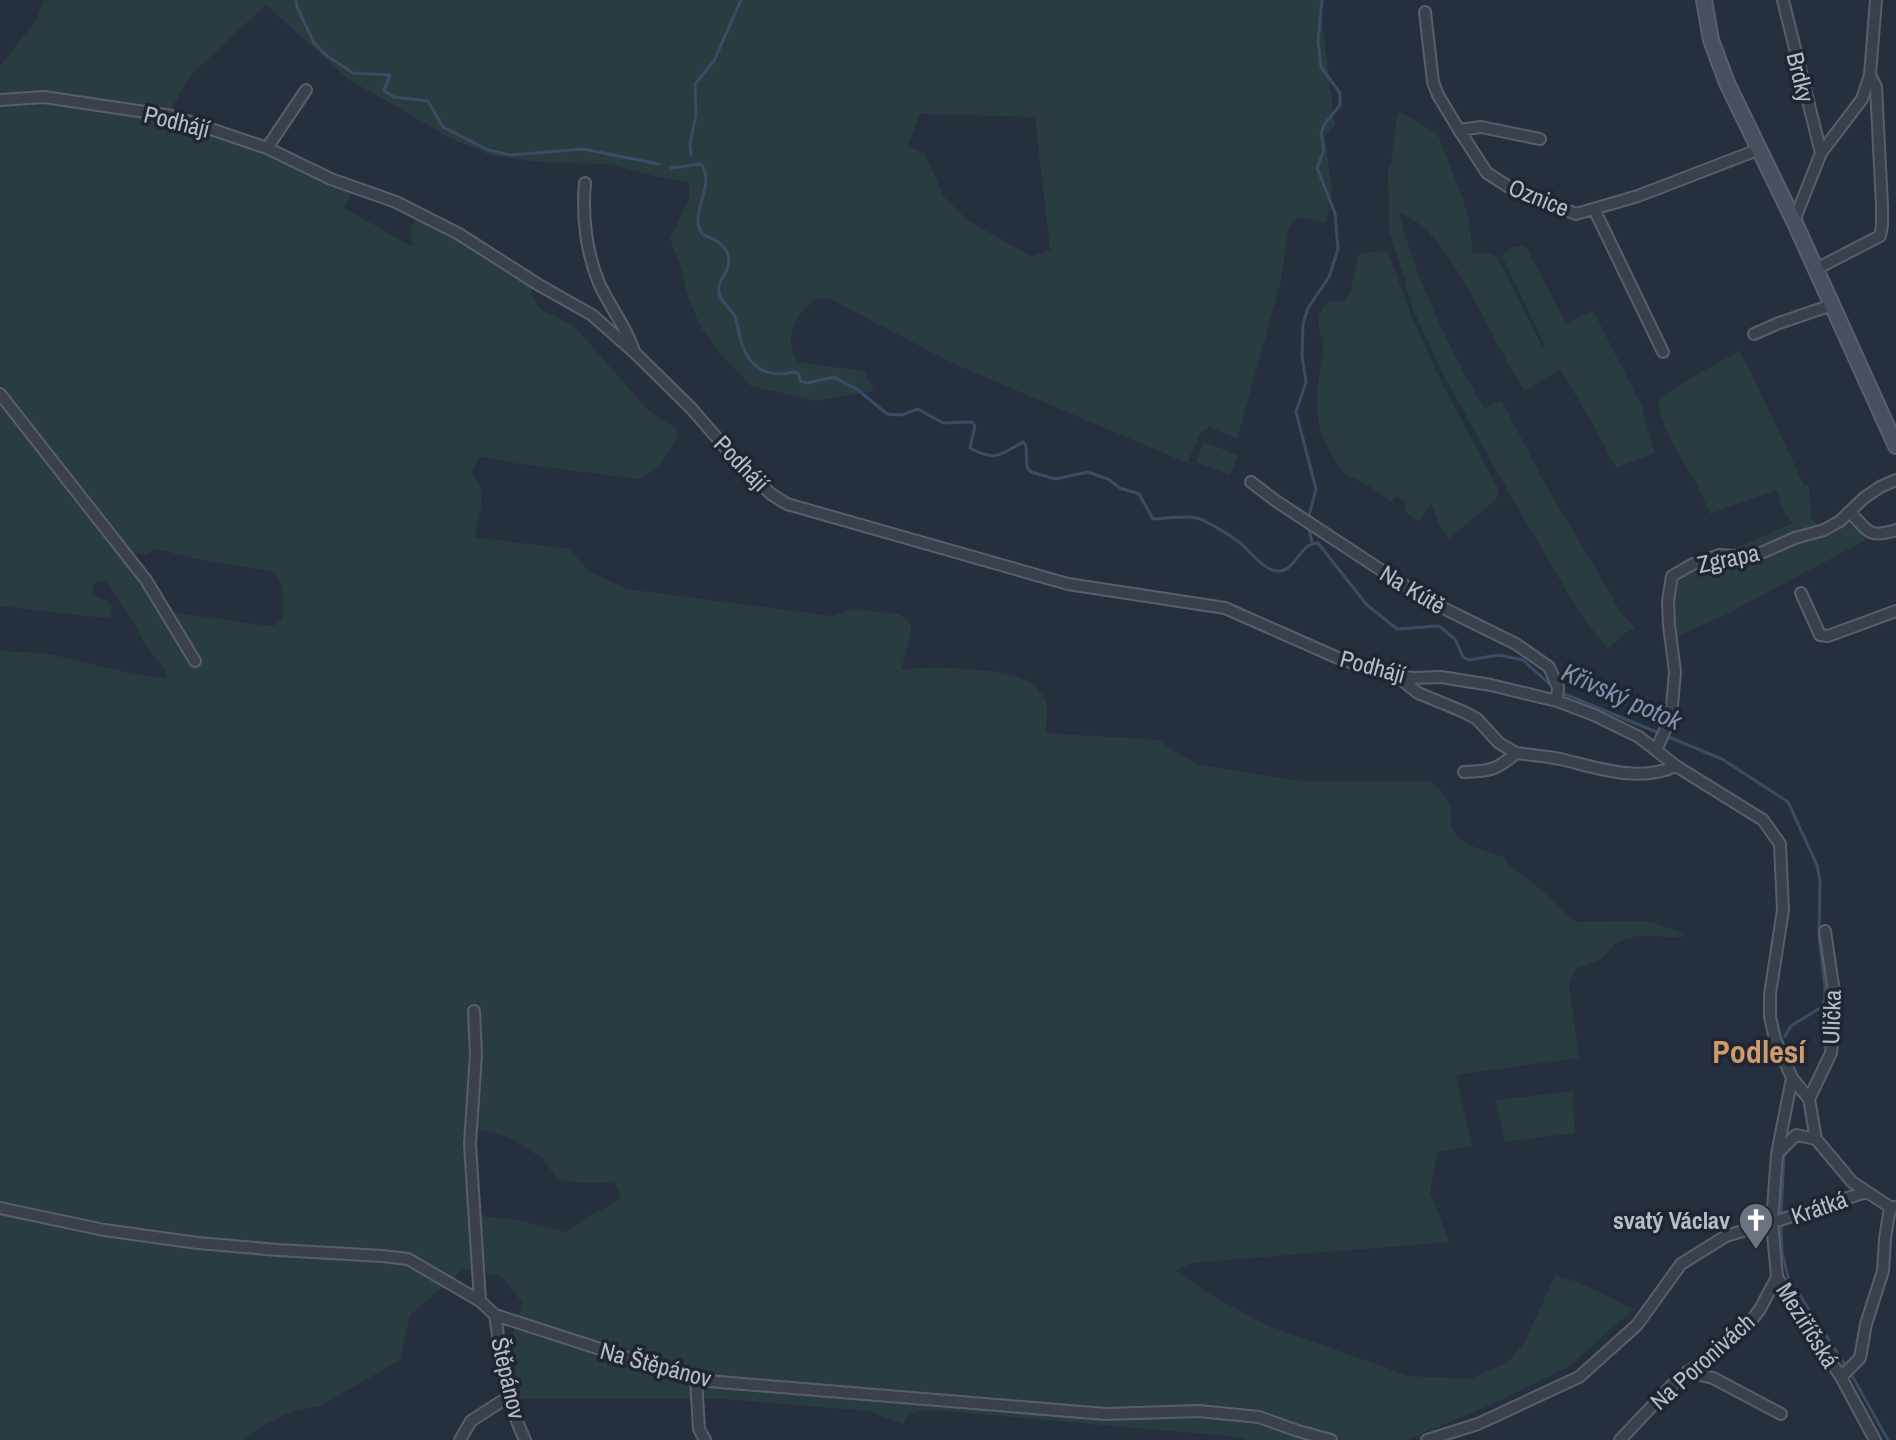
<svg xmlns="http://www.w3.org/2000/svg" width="1896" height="1440" font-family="'Archivo Narrow',sans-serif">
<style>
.green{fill:#293c3f;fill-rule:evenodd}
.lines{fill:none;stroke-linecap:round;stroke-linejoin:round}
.stream{stroke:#3c4b65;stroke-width:3}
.street-casing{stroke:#585f6b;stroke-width:14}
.secondary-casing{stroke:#585f6b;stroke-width:18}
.street{stroke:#3a414d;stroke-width:10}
.secondary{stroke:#485060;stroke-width:14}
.labels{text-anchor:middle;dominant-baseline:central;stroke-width:7;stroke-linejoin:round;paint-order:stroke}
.street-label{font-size:24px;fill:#b6bcc8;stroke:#1f2632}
.poi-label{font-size:24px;font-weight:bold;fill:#b6bcc8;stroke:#1f2632;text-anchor:end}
.water-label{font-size:26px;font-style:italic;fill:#7f90ae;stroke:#1f2632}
.district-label{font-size:32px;font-weight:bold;fill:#cf9b6a;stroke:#1f2632}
</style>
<rect width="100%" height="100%" fill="#262f3d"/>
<path class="green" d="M44 0H1322V21L1335 125 1325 137 1332 190 1326 223 1299 217 1289 227 1280 285 1237 439 1210 427 1201 432 1187 463 952 363 830 299 816 298C795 317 783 335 797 362L864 371 874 391 815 401 751 386 723 357 701 328 688 297 679 262 670 239 689 199V182L658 177 609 164 549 163 492 156 450 138 348 79 266 5 191 75 164 121 263 152 353 191 344 208 413 247 410 236 411 225 418 220 445 231 532 286V295L540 309 574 326 649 411 676 428 678 436C672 450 653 476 638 479L512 463 487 457 478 458 472 473C490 496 478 511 475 537L569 549 589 571 627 589 825 615 833 616 853 609 898 614 905 618 911 626V634L901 670C927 665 1009 668 1031 683 1036 686 1044 696 1046 702 1049 710 1046 724 1046 733L1159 740 1175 752 1200 765 1285 779 1306 781H1429C1440 789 1449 796 1451 811 1452 818 1450 824 1453 830 1463 848 1489 851 1505 858L1508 864 1543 891 1572 920 1578 922 1645 921 1683 932 1684 935 1680 938C1662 937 1638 933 1621 941 1613 944 1611 949 1606 954 1599 963 1587 965 1576 968L1569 986 1579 1058 1456 1075 1472 1146 1438 1152 1430 1191 1449 1242 1191 1263 1176 1271 1216 1298 1269 1326 1409 1376 1470 1379 1508 1362 1524 1343 1555 1276 1578 1282 1634 1309 1568 1367 1502 1400 1407 1440H1248L1238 1437 955 1412 924 1410 910 1414 903 1424 868 1411 721 1399H516L499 1364 512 1338 522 1302 501 1276 464 1269 410 1315 400 1360 319 1407C292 1408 264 1423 244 1440H0V651L45 653 138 675 168 678 164 669 143 642 137 627 106 581 95 582 92 588 93 595 107 601 112 607 110 617H94L0 606V66L37 19ZM920 114 1035 117 1050 250 1031 256 967 220 944 197 925 154 908 145ZM156 549 206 561 270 571C287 581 282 600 282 618L275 625 270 626 172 612 168 603 133 553 146 554ZM464 1125 508 1137 542 1158 558 1180 588 1183 615 1182 621 1199 589 1216 565 1232 518 1220 481 1216 466 1211 468 1208Z
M1397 113H1403L1438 135 1463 199 1469 221 1473 253 1490 254 1497 257 1542 346 1546 348 1502 256C1506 249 1518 244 1526 247L1566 323 1592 311 1596 316 1642 407 1654 451 1652 454 1616 468 1594 426 1560 369 1527 390 1524 389C1492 345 1450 227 1399 213 1416 279 1446 341 1479 400L1485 408 1500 401H1502L1546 486 1611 595 1621 613 1635 628 1624 634 1608 649 1580 614 1501 479 1441 370 1412 307 1405 283 1407 278 1403 274 1389 230 1388 169 1391 163Z
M1379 251 1387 252 1389 255 1412 317 1439 377 1498 489V496L1494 501 1449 539 1440 526 1431 503 1420 520 1417 521 1406 513 1405 509 1407 504 1397 496 1391 501C1382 496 1374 489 1366 484 1357 479 1345 477 1340 468 1332 455 1322 440 1319 424 1315 404 1318 382 1321 363 1321 357 1324 351 1323 345 1321 332 1315 321 1322 309 1327 300 1335 301 1344 302L1350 293 1358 257 1361 254Z
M1739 351 1747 364 1804 485 1809 486 1811 518 1824 534C1848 521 1848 516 1866 540L1725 615 1680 635 1675 634C1670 605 1668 582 1695 565L1794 523C1784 517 1779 502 1778 491L1776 490 1710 514C1705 502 1700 490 1693 478 1681 455 1659 428 1659 401L1677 386Z
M1204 442 1238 455 1230 475 1196 462Z
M1573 1091 1575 1133 1505 1142 1495 1100Z"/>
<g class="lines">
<path class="stream" d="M296 0 297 7 314 43 326 55 353 73 390 75 384 91 394 97 428 101 443 127 488 150 511 155 583 149 659 164
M691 155 690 144 696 115 695 84 714 61 741 0
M671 168 701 164C714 183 697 202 698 222 698 225 701 232 703 235 719 240 734 250 727 270 723 279 717 283 719 293 721 303 728 306 733 313 737 318 738 330 740 337 747 366 765 379 794 372L799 374 800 381 807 383 834 377 858 390 887 414 901 415 918 409 943 423 972 422 975 426 970 448C995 462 1000 455 1023 442L1026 446 1027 467 1031 472 1055 479 1088 472 1108 479 1120 488 1139 494 1153 519C1163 519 1188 515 1196 518 1204 519 1233 537 1240 543 1251 551 1264 572 1279 571 1297 570 1299 543 1318 543L1367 605 1397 629 1439 626 1455 639 1463 657 1469 660 1499 655 1523 660 1555 689
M1309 516 1316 489 1296 412 1306 382 1302 356 1303 324 1308 308 1329 277 1338 249 1335 213 1317 168 1324 150 1321 134 1324 125 1340 105V93L1321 67 1318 41 1322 0
M1309 528 1312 543
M1562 693 1722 759 1788 802 1817 865 1820 881 1819 936 1825 988V999L1820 1008 1791 1026 1785 1036
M1781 1216 1784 1152
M1781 1223 1782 1252 1788 1277 1846 1366
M1850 1372 1888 1440"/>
<g class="street-casing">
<path id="street" d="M1783 0 1821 153
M1425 12 1433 82 1438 95 1459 130 1487 173 1509 187 1576 214 1638 196 1760 149
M0 100 44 97 172 116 267 148 331 179 396 202 459 234 539 285 592 315 634 352 691 408 730 453 771 494 787 504 1068 584 1225 608 1338 658 1387 675 1414 678 1441 677 1491 685 1557 701 1594 715 1639 737 1676 766 1763 820 1780 844 1783 910 1770 994V1017L1775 1039 1792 1078 1809 1099 1816 1139
M1459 130 1481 127 1540 139
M267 148 306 90
M585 183C582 215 586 252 599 283 609 306 626 326 634 351
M1594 209 1663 352
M1794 221 1821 153 1862 99 1870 75 1876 0
M1816 269 1880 236 1882 226V206L1876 87 1870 75
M1754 334 1779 323 1832 305
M0 394 146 580 195 661
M1251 482 1276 501 1425 599 1516 644 1549 667 1558 687 1557 701
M1850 512C1868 531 1868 539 1896 530
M1801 593 1820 635 1828 636 1896 611
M1398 677 1418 693 1464 712 1477 719 1499 743 1516 753
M1656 750 1671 717 1675 672 1669 625 1668 601 1672 576 1693 564 1719 555 1752 557 1795 538 1824 530 1840 521 1864 498 1880 487 1896 480
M1464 772C1490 771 1497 770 1516 753 1531 755 1546 756 1560 759 1599 768 1638 783 1676 766
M474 1011 476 1054 470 1144 480 1301
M1792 1078 1777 1154 1772 1222 1777 1277 1841 1377 1875 1440
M1809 1099 1831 1053 1836 1005 1825 931
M1816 1139 1852 1182 1890 1207H1894
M1778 1153 1796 1135 1816 1139
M0 1208 104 1230 198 1243 278 1250 382 1256 408 1259 480 1301 495 1315 696 1380 1105 1414 1199 1411 1259 1417 1298 1431 1331 1440
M495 1315C502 1360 505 1398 525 1440
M1687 1372 1713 1378 1781 1414
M1841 1377 1860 1358 1866 1324 1883 1271 1885 1239 1890 1207
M696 1380 699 1429 705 1440
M460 1440 471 1421 508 1397
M1427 1440 1478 1424 1579 1377 1637 1325 1681 1264 1726 1236 1783 1219 1866 1192
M1620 1440 1672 1385 1748 1325 1760 1309 1777 1277"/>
</g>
<g class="secondary-casing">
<path id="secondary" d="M1704 0 1711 40 1727 83 1794 221 1896 446"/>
</g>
<use href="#street" class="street"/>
<use href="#secondary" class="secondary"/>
</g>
<defs>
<g id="church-pin" transform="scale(1.8)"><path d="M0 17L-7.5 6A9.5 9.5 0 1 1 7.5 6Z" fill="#6b7280" stroke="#1f2632"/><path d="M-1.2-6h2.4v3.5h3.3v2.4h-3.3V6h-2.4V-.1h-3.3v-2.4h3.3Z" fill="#fff"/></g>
</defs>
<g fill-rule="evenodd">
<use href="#church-pin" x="1756" y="1220"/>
</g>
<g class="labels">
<g class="street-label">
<text transform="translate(1801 77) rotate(76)">Brdky</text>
<text transform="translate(177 121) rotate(14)">Podhájí</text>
<text transform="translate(1539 197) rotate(22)">Oznice</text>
<text transform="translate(742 463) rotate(46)">Podhájí</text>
<text transform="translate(1728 558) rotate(-12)">Zgrapa</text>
<text transform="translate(1413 589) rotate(31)">Na Kútě</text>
<text transform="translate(1373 666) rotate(15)">Podhájí</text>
<text transform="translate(1831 1017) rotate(-88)">Ulička</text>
<text transform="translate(1819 1207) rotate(-19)">Krátká</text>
<text transform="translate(1808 1325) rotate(58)">Meziříčská</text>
<text transform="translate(1702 1361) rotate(-42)">Na Poronivách</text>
<text transform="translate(656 1364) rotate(15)">Na Štěpánov</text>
<text transform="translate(509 1378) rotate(77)">Štěpánov</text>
</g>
<g class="poi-label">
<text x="1730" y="1220">svatý Václav</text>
</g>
<g class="water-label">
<text transform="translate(1622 696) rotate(24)">Křivský potok</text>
</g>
<g class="district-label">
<text x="1759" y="1051">Podlesí</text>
</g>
</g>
</svg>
